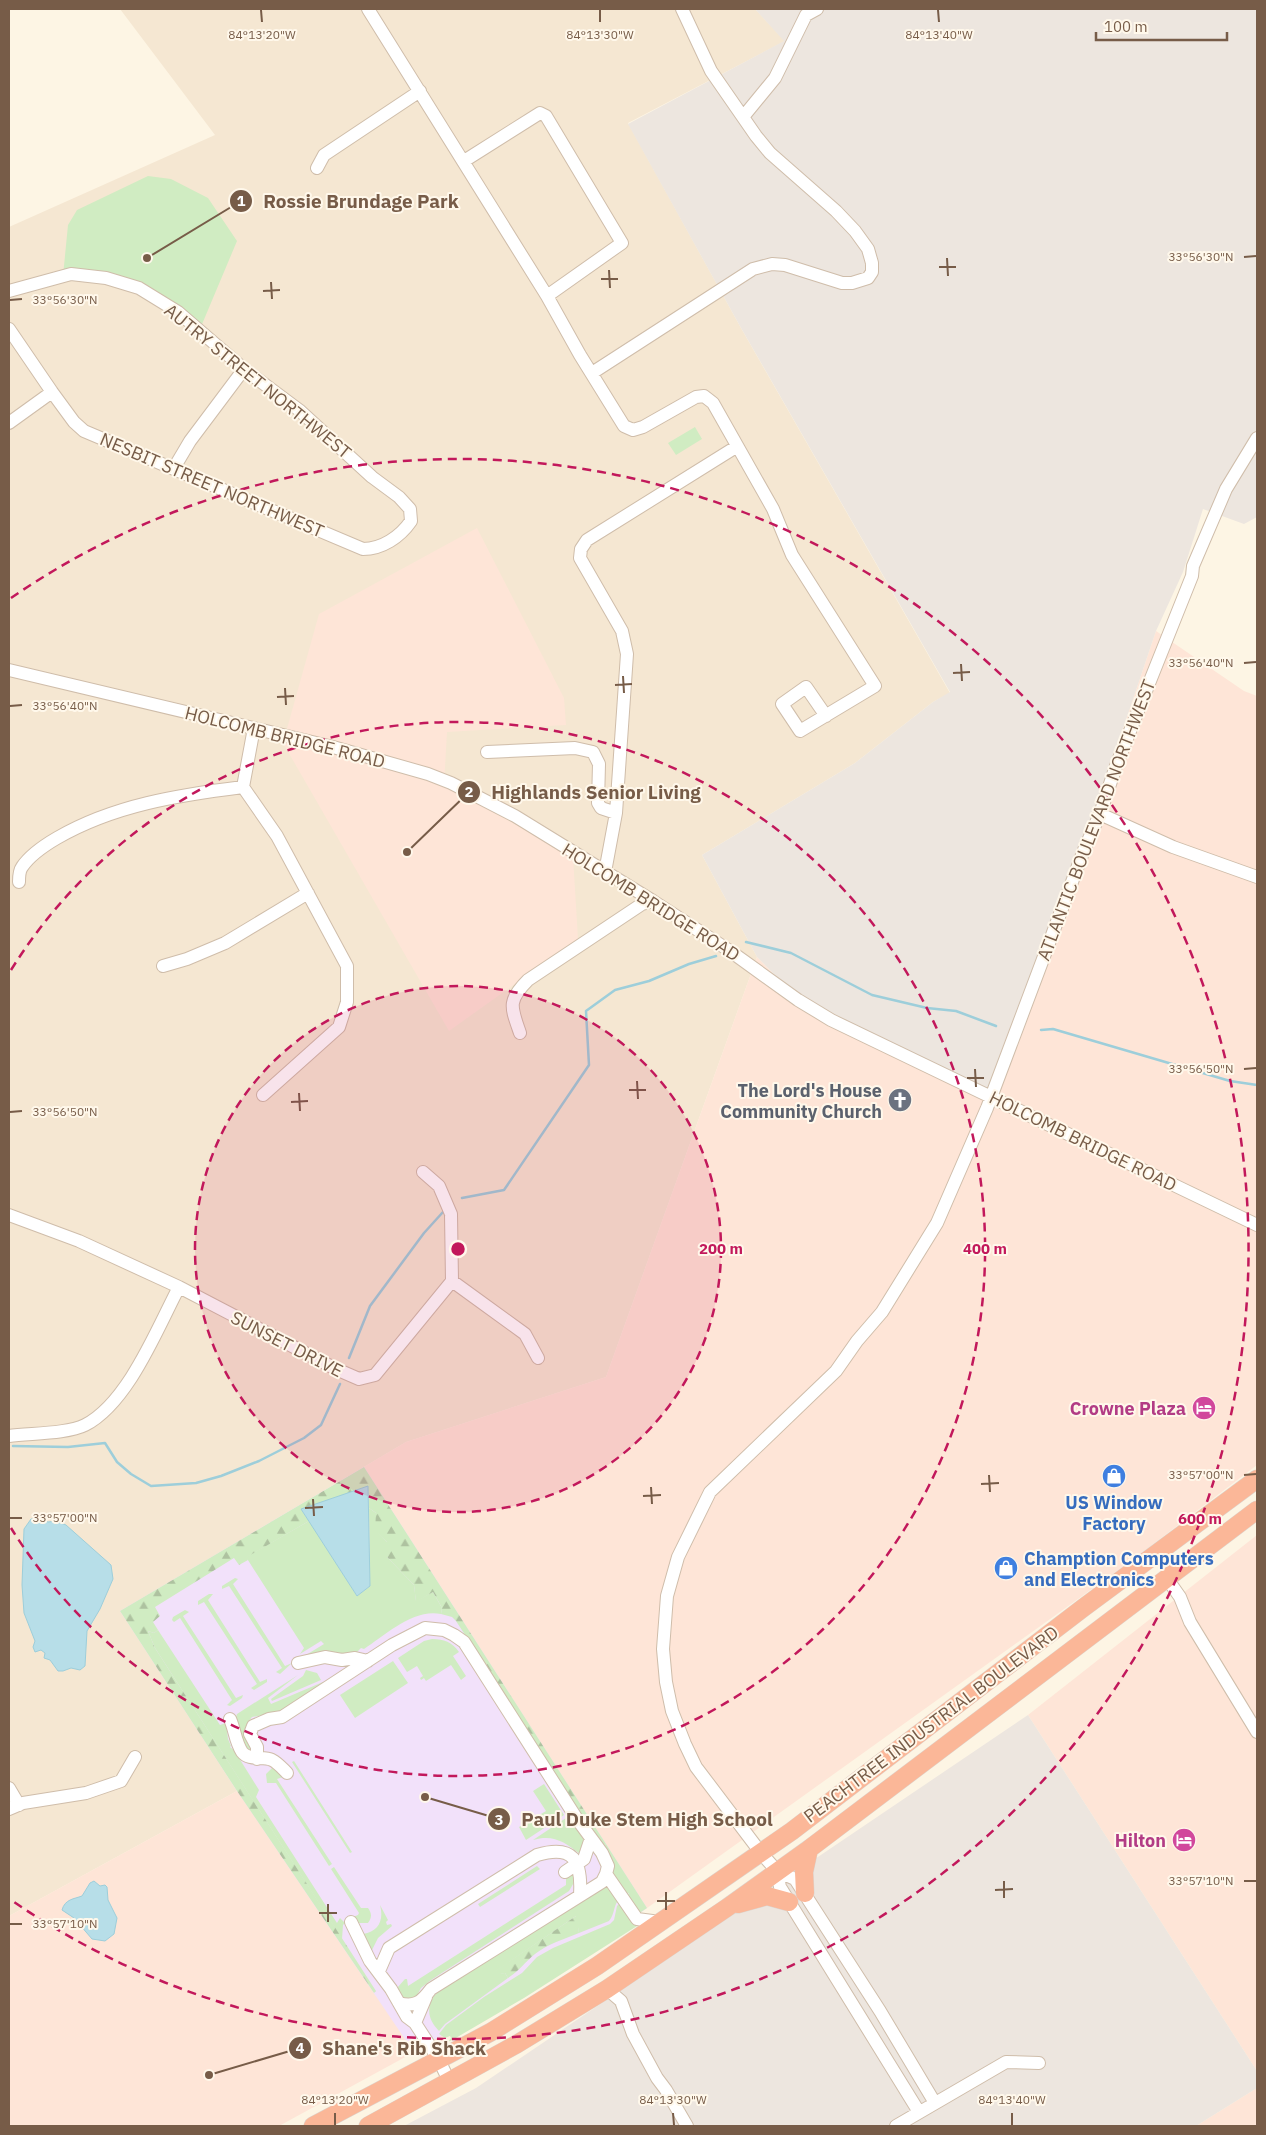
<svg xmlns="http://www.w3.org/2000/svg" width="1266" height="2135" font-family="'IBM Plex Sans',sans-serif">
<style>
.residential{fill:#f5e7d2}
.commercial{fill:#fee5d7}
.industrial{fill:#ede6df}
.education{fill:#f2e1fa}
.green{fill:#d0ecc2}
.forest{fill:url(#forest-firs)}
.water{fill:#b7dee8;stroke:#9dceda}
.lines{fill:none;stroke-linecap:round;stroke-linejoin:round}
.stream{stroke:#9dceda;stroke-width:2.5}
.minor-casing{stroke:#cfbdaa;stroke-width:14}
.highway-casing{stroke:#dcd5cf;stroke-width:19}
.minor{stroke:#fff;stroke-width:12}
.highway{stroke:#fbb798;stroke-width:18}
.ticks{fill:none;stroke:#775c48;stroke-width:2}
.ring{fill:none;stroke:#c2185b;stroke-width:2.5;stroke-dasharray:9 6}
.labels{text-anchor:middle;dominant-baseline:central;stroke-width:4;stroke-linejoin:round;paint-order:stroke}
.street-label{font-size:18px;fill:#775c48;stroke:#fff8eb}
.worship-label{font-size:18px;font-weight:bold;fill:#5b616d;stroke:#fff8eb;text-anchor:end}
.hotel-label{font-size:18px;font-weight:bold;fill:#b23c85;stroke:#fff8eb;text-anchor:end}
.shop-label{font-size:18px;font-weight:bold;fill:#366cbe;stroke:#fff8eb}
.ticks-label{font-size:12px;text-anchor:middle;fill:#775c48;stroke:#fff8eb;stroke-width:4;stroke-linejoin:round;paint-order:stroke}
.centre{fill:#c2185b;stroke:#fff8eb;stroke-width:2.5}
.ring-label{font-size:15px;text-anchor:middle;font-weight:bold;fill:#c2185b;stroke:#fff8eb;stroke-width:4;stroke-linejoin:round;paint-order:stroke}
.leader{fill:none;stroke:#775c48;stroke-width:2}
.callout-dot{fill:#775c48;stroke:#fff8eb;stroke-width:2}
.mark-label{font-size:15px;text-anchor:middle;font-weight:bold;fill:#fff}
.callout-label{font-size:19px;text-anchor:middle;font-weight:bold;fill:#775c48;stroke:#fff8eb;stroke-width:4;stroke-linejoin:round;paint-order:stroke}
</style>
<defs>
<pattern id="forest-firs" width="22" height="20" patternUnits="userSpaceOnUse" patternTransform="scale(1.25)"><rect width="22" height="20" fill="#d0ecc2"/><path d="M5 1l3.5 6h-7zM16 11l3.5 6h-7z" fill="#aec2a0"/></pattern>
</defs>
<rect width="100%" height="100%" fill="#fdf5e4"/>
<path class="residential" d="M120 9H755L785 41 628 123 741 328 950 693 933 702 855 763 702 855 757 957 606 1377 406 1442 121 1611 237 1791 9 1916V227L215 135Z"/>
<path class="commercial" d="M477 528 564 698 566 725 447 732 444 785 573 856 578 939 449 1031 283 743 319 614Z
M1156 631 1244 691 1257 696V1465L1131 1561 548 1979 279 2126H9V1916L237 1791 120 1611 406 1442 606 1377 757 957 817 1018 1099 800Z
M1257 1535V2071L1028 1715Z
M1257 2088V2126H1196Z"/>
<path class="industrial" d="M755 9H1257V517L1244 524 1203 509 1183 572 1156 631 1099 800 987 1098 817 1018 757 957 702 855 855 763 933 702 950 692 741 328 628 124 784 41Z
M1028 1715 1257 2071V2088L1196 2126H404L476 2088Z"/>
<path class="education" d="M364 1467 647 1908 548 1979 413 2051 237 1791 120 1611Z"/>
<path class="green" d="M148 176 171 179 208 198 237 241 200 329 139 288 63 276 68 225 77 210Z
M695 427 702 439 676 455 668 443Z
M369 1508 376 1513V1531L387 1542V1557L414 1585 416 1601 433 1592 442 1608 441 1614C414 1608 385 1635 364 1649L361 1648 356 1653 306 1655 324 1644 321 1641 300 1654 304 1648 246 1557 309 1521 357 1596 370 1586Z
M235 1578 238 1579 233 1584 285 1666 292 1663 280 1674 276 1672 282 1668 229 1586 222 1589V1586Z
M209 1594H213L208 1600 260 1682 267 1679V1682L254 1690 251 1688 257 1684 204 1602 198 1605V1601Z
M185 1610 189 1612 183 1616 236 1698 243 1695 242 1698 230 1706 227 1705 232 1700 180 1618 174 1622 172 1620 173 1617Z
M158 1630 220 1725 226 1723 228 1739 231 1746 230 1747 234 1750 259 1790 256 1797 337 1923 340 1918 345 1923 343 1925 342 1939 155 1648 148 1631 154 1633Z
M432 1639C444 1639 452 1642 459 1652L453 1656 466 1676 461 1680 451 1665 426 1681 424 1678 421 1680 420 1678 423 1676 417 1666 407 1672 398 1658 424 1641Z
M393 1661 408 1683 355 1718 340 1695Z
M306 1670 317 1673 321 1680 272 1701 271 1699 303 1676Z
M298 1675 268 1698 271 1704 323 1682 324 1684 280 1712 252 1717C243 1727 243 1736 251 1748L248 1751 246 1750 236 1717 237 1714Z
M294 1761 352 1852 350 1853 292 1762Z
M272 1768H277L283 1777 277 1779 332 1864 329 1866 276 1783H267L266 1774Z
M544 1784 564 1815 526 1840 519 1827 546 1811 533 1791Z
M569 1816 584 1840 580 1854C565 1842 553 1834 533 1840Z
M606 1844 647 1908 638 1914 626 1898 629 1893 625 1895 611 1874 602 1846Z
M537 1866 540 1869 480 1907 478 1904Z
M334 1867 361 1908H368C372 1914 372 1917 368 1923H358L353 1917 358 1915 359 1913 331 1869Z
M572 1874 576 1879 569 1891 431 1980 421 1988 415 1999 405 2002 397 1988 405 1979H407L408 1986 566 1885V1877Z
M605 1883 619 1899C613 1906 615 1914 609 1921L579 1933 576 1916 496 1971 495 1974 505 1973 508 1978 445 2024 439 2031C430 2021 426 2012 432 1999 434 1995 438 1993 439 1989Z
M621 1902 637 1924V1926L524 1998 454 2039 448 2042 451 2038 450 2036 445 2038 439 2034 446 2025 484 1997 522 1973 537 1957 553 1948 610 1924 614 1920 617 1906Z
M380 1905 388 1920 386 1922 387 1925 391 1924 392 1926 378 1938 369 1956 363 1934C379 1931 384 1920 380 1905Z"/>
<path class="forest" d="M364 1467 606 1844 602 1846 456 1621 452 1617 441 1614 442 1608 433 1592 416 1602 414 1585 387 1557V1542L375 1531 376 1513 369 1508 368 1487 301 1509 309 1521 247 1557 248 1560 239 1565 234 1558 155 1607 160 1616 153 1622 158 1630 154 1633 148 1631 155 1648 376 1991 374 1993 237 1791 120 1611Z
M576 1916 583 1918 578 1925 579 1933C564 1939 548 1944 535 1954 525 1962 519 1971 508 1978L505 1973 495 1975V1971Z"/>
<path class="water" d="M368 1486 370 1586 357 1596 301 1509Z
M40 1518 48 1522 56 1521 66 1525 111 1565 113 1579 100 1609 87 1631 85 1666 80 1670 71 1668 63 1671H58L50 1660 44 1658 45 1653 41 1650 35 1652 33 1647 35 1641 24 1613 22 1585 24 1529 31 1519Z
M94 1881 100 1886 105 1885 107 1887 108 1900 117 1918 114 1934 105 1941 92 1939 74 1918 62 1910C65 1899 74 1899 82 1896L90 1883Z"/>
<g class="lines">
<path class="stream" d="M746 942 791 953 872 995 927 1008 956 1011 996 1026
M1041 1030 1053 1029 1230 1081 1257 1085
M462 1198 504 1190 589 1065 586 1011 615 990 649 981 689 964 716 956
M349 1358 370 1306 424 1233 443 1212
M13 1446 68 1447 105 1443 117 1462 131 1474 151 1486 196 1483 221 1476 259 1461 304 1438 321 1425 340 1384"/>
<g class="minor-casing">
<path id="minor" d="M368 9 547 296 580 355 624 426 633 430 643 427 696 397 704 396 713 403 773 509 792 555 875 686 800 731 782 704 806 687 826 716
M743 117 775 78 806 15 817 9
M464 161 540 113 546 116 622 243 547 296
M317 168 324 155 420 91
M9 291 71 274 106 278 139 288 178 312 244 369 299 410 372 477 399 497 410 509 411 521C400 537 382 549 363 549L84 431 74 422 52 392 9 329
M592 373 753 269 772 264 785 265 842 283H852L868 278 872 272V263L868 249 855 231 836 211 770 153 756 136 711 71 682 9
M9 423 52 392
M174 468 190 441 244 369
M9 670 333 747 428 774 451 783 515 816 653 901 730 951 798 1000 831 1020 1257 1225
M254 728 243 787 277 836 347 966V1002L339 1027 263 1095
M487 752 575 748 593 752 599 764 598 803 601 808 616 813
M1100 814 1173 847 1257 877
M605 872 616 813 627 654 622 631 580 558 581 549 587 540 736 447
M19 882C19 877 19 871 22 867 30 855 45 845 57 838 114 805 179 795 243 787
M163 966 187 959 225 943 308 893
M520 1033C511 1007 507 1001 528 980L642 904 653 901
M9 1215 79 1241 179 1287 336 1369 359 1379 375 1375 452 1281 451 1214 439 1186 423 1172
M452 1281 525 1334 538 1358
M9 1436C30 1433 67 1434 85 1425 128 1403 157 1329 179 1287
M1168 1580 1180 1597 1190 1622 1257 1732
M298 1663 325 1657 342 1660 355 1658 368 1661
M230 1719C235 1730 235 1741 242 1752 249 1761 263 1756 272 1760 278 1763 282 1768 287 1773
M257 1759V1747L250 1734 253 1726 269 1719 282 1717 392 1645 425 1628 444 1630 454 1635 464 1642 577 1819 602 1853 608 1866 606 1874 602 1882 431 1989C422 2001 415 2008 399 2003
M9 1788 19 1805
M9 1809 23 1803 86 1793 121 1781 135 1757
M777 1871 780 1887 919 2112
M565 1872 584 1859 591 1838
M606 1874 637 1919 660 1922
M351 1922 370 1961 391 1989 407 2017 415 2023 426 1997
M379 1971 389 1948 537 1855C574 1844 582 1861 580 1895
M607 1989 621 2001 633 2034 657 2078 666 2090 687 2126
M415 2023 439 2060 450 2083
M935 2103 880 2011 795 1879 777 1871 761 1853 696 1767 685 1744 672 1711 666 1682 663 1649 667 1596 678 1557 710 1492 836 1371 857 1341 882 1312 937 1223 987 1108 1084 850 1100 814 1116 766 1192 576 1193 566 1226 489 1257 438
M896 2126 1006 2062 1039 2063"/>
</g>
<g class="highway-casing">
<path id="highway" d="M805 1893 804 1872 809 1849
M738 1904 767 1896 789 1902
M313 2126 491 2032 597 1966 792 1831 1083 1608 1257 1479
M368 2126 517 2044 607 1989 728 1907 809 1849 1257 1510"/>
</g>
<use href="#minor" class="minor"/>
<use href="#highway" class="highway"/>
</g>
<path class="ticks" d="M261 10 262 22M600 10V22M938 10 939 22M1244 257 1256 256M947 258 948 276M939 267H956M609 270 610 288M601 279H618M271 282 272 299M263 291 280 290M10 300 22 299M1244 663 1256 662M961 664 962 681M953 673 970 672M623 676 624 693M615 685 632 684M285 688 286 705M277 697 294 696M10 706 22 705M975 1069 976 1087M1244 1069 1256 1068M967 1078H984M637 1081 638 1099M629 1090H646M299 1093 300 1111M291 1102 308 1101M10 1112 22 1111M989 1475 990 1492M1244 1475 1256 1474M981 1484 999 1483M651 1487 652 1504M643 1496 661 1495M313 1499 314 1516M305 1508 323 1507M10 1518H22M1004 1881V1898M1244 1881H1256M995 1890 1013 1889M666 1892V1910M657 1901H675M328 1904V1922M319 1913H337M10 1924H22M335 2113V2125M673 2113 674 2125M1012 2113V2125"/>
<circle cx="458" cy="1249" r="263" fill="#c2185b" fill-opacity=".12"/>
<g class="ring">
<circle cx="458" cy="1249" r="263"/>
<path d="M11 970A527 527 0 1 1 11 1528"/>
<path d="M11 598A790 790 0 1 1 11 1900"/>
</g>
<defs>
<g id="church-disc" transform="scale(1.25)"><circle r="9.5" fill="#6b7280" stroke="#fff8eb"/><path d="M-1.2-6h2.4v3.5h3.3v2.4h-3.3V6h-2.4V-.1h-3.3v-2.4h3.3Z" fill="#fff"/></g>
<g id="hotel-disc" transform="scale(1.25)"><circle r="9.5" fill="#d1479c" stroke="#fff8eb"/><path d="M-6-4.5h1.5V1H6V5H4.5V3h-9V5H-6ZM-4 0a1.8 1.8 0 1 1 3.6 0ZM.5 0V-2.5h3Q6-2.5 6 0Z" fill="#fff"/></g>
<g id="shop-disc" transform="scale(1.25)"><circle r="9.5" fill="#3f7fe0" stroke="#fff8eb"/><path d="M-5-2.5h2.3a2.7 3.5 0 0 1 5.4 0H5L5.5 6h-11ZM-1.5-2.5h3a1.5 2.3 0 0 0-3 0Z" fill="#fff"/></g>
</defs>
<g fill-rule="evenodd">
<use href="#church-disc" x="900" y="1100"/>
<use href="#hotel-disc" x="1204" y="1408"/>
<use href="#shop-disc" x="1114" y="1476"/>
<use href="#shop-disc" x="1006" y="1568"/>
<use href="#hotel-disc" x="1184" y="1840"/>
</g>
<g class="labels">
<g class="street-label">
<text transform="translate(258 381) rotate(39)">AUTRY STREET NORTHWEST</text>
<text transform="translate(212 485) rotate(23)">NESBIT STREET NORTHWEST</text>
<text transform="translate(285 737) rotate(14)">HOLCOMB BRIDGE ROAD</text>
<text transform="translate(1096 820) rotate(-69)">ATLANTIC BOULEVARD NORTHWEST</text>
<text transform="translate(651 902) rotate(32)">HOLCOMB BRIDGE ROAD</text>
<text transform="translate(1083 1141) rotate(26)">HOLCOMB BRIDGE ROAD</text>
<text transform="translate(287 1344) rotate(27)">SUNSET DRIVE</text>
<text transform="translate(931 1724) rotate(-37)">PEACHTREE INDUSTRIAL BOULEVARD</text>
</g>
<g class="worship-label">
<text x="882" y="1090">The Lord's House<tspan x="882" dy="21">Community Church</tspan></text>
</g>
<g class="hotel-label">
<text x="1186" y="1408">Crowne Plaza</text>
<text x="1166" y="1840">Hilton</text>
</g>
<g class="shop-label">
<text x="1114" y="1502">US Window<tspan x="1114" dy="21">Factory</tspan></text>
<text x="1024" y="1558" text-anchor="start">Chamption Computers<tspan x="1024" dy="21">and Electronics</tspan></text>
</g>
</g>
<g class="ticks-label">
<text x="262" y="39">84°13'20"W</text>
<text x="600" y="39">84°13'30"W</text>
<text x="939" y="39">84°13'40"W</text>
<text x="1201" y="261">33°56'30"N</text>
<text x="65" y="304">33°56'30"N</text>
<text x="1201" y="667">33°56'40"N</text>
<text x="65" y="710">33°56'40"N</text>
<text x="1201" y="1073">33°56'50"N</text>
<text x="65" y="1116">33°56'50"N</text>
<text x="1201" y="1479">33°57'00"N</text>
<text x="65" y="1522">33°57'00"N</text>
<text x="1201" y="1885">33°57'10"N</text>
<text x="65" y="1928">33°57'10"N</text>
<text x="335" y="2104">84°13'20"W</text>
<text x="673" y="2104">84°13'30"W</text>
<text x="1012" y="2104">84°13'40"W</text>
</g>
<circle cx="458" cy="1249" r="8" class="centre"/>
<g class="ring-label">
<text x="721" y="1254">200 m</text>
<text x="985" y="1254">400 m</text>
<text x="1200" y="1524">600 m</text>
</g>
<path class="leader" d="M147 258L241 201M407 852L469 792M425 1797L499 1819M209 2075L300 2048"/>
<g class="callout-dot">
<circle cx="147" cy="258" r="5"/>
<circle cx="407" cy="852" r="5"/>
<circle cx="425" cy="1797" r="5"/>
<circle cx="209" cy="2075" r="5"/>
<circle cx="241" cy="201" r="12"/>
<circle cx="469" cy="792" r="12"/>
<circle cx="499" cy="1819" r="12"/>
<circle cx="300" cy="2048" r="12"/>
</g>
<g class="mark-label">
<text x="241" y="206">1</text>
<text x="469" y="797">2</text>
<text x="499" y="1825">3</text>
<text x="300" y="2053">4</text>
</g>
<g class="callout-label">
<text x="361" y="208">Rossie Brundage Park</text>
<text x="596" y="799">Highlands Senior Living</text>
<text x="647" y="1826">Paul Duke Stem High School</text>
<text x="404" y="2055">Shane's Rib Shack</text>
</g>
<rect width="1266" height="2135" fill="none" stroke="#775c48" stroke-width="20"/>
<path d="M1096 32v8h131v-8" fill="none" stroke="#775c48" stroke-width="2.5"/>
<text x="1104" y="32" font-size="15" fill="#775c48" stroke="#fff8eb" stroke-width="4" paint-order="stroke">100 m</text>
</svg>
